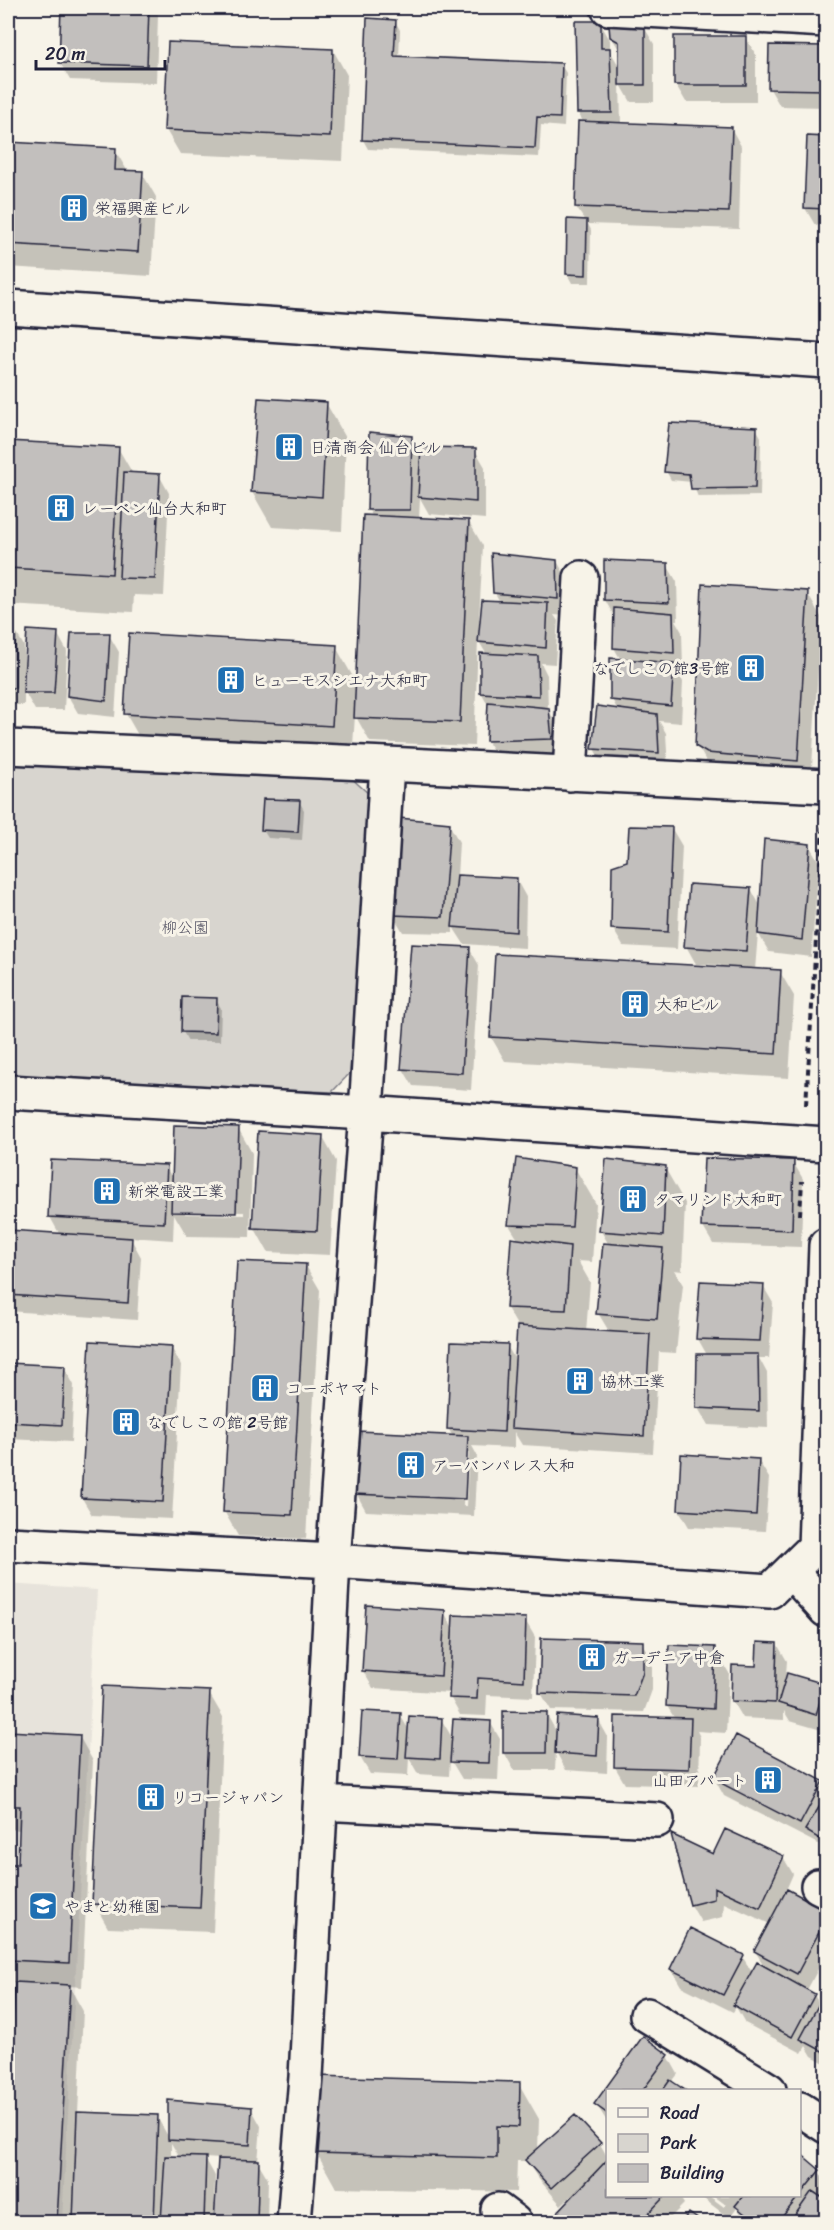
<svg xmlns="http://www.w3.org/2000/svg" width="834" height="2230" font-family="Sriracha,'Klee One',sans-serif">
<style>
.built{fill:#e7e3db}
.green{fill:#d8d5cf;stroke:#7d7c85;stroke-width:1.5}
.shadow{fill:#0003;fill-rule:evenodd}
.building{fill:#c2bfbd;stroke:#22223b;stroke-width:1.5}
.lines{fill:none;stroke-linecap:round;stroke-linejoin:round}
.minor-casing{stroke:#22223b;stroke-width:38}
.path{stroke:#22223b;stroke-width:4;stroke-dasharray:6 4.5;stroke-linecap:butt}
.minor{stroke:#f7f3e8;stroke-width:33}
.labels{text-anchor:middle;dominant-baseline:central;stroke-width:6;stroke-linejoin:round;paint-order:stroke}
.poi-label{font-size:16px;fill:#22223b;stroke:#f7f3e8;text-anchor:start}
.park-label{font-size:16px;fill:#504f60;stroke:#f7f3e8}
</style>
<rect width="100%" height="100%" fill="#f7f3e8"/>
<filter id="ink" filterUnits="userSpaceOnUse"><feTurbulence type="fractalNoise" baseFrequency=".0167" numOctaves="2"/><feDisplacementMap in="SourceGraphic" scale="12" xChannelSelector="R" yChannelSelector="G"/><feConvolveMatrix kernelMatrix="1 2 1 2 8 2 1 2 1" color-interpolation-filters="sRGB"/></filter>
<g filter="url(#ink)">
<path class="built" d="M8 1584 97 1590 62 2222H8Z"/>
<path class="green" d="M8 760 349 776 370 795 350 1073 332 1092 8 1079Z"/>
<path class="shadow" d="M62 8H154L158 15 156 83 70 80 60 63Z
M369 20 395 21 400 30 399 58 561 65 566 73 564 127 541 125 539 157 368 149 363 140Z
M600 23 610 40V51L621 69V53L611 36 644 27 654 44V102H631L620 83 621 124 731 128 741 146 739 229 588 224 591 230 590 283H572L567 274 585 221 576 207 584 123 578 113Z
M676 38H746L756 55V102H686L676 85Z
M169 43 333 50 347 75 343 161 180 154 166 130Z
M770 47 826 48V107L780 106 770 89Z
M809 138 826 139V226L815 225 805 208Z
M8 144 115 150 128 172 142 173 156 197 151 276 8 267Z
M326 403 346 438 342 531 272 527 252 492Z
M756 428 761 437 760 496 698 497 692 482 671 480 666 471Z
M411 437 422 457 475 450 485 467V519L429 514 420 498 419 519 469 522 483 546 479 619 482 620 500 602 495 593 557 561 567 579V616L554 615 558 621 555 664 541 663 547 675 548 710 558 727 561 756 497 758 487 740 489 706 481 692 487 655 478 640 474 746 370 742 355 715 352 761 146 749 126 714 336 647 357 684 373 517 368 509Z
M8 442 118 448 133 474 159 475 169 493 164 596 134 595 133 612 8 605Z
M667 565 677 582 678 620H675L682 632 683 669H676L683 682 681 723 659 721 666 733 668 770 604 766 594 749 618 711 612 699 621 660 614 648 615 618 605 600Z
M807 593 821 617 811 784 711 770 697 745Z
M14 629 24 646V665H26L57 633 67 651 64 710H35L24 691V705H8V630Z
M109 635 119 652 115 717 78 713 68 696Z
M299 801 304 810 302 840 268 838 263 830Z
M449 824 459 842 457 877 516 879 526 897 525 948 464 944 453 927V933L403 932 393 915Z
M672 829 682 846 677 949 623 946 613 929 628 863Z
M809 845 819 862 811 957 769 952 758 933 755 970 780 972 794 996 789 1078 505 1061 491 1037 496 955 720 968 721 965 696 964 686 946 751 889 761 907Z
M469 948 479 965 471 1090 413 1086 403 1069Z
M184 998 216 1000 221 1008 220 1041H188L183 1032Z
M238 1128 252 1153 250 1237 187 1236 174 1214 173 1240 130 1237 141 1257 137 1320 8 1311V1232L60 1235 50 1217 166 1167 174 1181ZM185 1211 244 1212V1215L185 1214Z
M322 1136 336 1161 330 1255 268 1252 254 1227Z
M793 1162 803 1179 801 1247 713 1244 703 1227Z
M575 1168 596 1204 592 1262 578 1261 590 1282 586 1332 610 1333 598 1313 609 1245 601 1231 665 1168 685 1203 682 1271 674 1270 683 1285 676 1353 659 1352 653 1453 522 1445 514 1432V1448L472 1446 477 1455 474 1516 366 1511 356 1493 453 1437 448 1428 507 1346 516 1361 518 1327 507 1308 519 1241 509 1225ZM465 1452H469L466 1506H463Z
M306 1266 320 1290 306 1539 238 1536 224 1511Z
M763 1286 773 1303 769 1358H759L767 1373 768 1428 708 1425 698 1408 707 1355 698 1339Z
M171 1347 181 1365 172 1519 92 1515 82 1498Z
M8 1365 64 1367 74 1385 71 1442 8 1439Z
M758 1460 769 1478 765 1531 689 1527 679 1510Z
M444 1612 453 1628 525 1620 535 1637 533 1697 487 1695 486 1716 460 1715 450 1697V1693L373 1688 363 1671Z
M642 1643 652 1660V1690L644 1712 551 1710 541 1693Z
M777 1644 787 1661 786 1674 824 1685 826 1689 825 1731 790 1721 784 1711V1720L742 1718 732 1701Z
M714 1648 729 1673 726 1733 697 1731 700 1737 699 1786 625 1784 615 1767 675 1719 667 1706Z
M209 1693 223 1717 213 1932 108 1928 94 1903Z
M546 1713 557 1733 598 1719 608 1737 607 1773 566 1770 556 1752 555 1770H514L504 1752Z
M400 1715 409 1730 441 1719 453 1739 490 1722 500 1739 498 1780 462 1779 450 1759 449 1776 418 1774 409 1758 408 1776 370 1774 360 1757Z
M8 1733 79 1736 93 1761 82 1987 69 1986 83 2011 78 2113 157 2117 169 2138 251 2108 261 2126 258 2162 268 2179 267 2222H8V2148L16 1983H8V1865L19 1866 21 1830 8 1829ZM171 2143 180 2158H171ZM205 2158 220 2159 217 2204H214L215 2176Z
M714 1778 822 1782 826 1790V1848L724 1796Z
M714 1856 783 1857 793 1874 786 1890 826 1912V1954L807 1990 814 1995 820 2005 821 2002 826 2005V2064L812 2056 806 2046 802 2053 745 2023 736 2007 733 2012 681 1986 671 1969 742 1956 753 1974 766 1969 755 1951 770 1924 724 1903 723 1917 701 1922 691 1905Z
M644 2038 668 2056 678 2074 671 2083 682 2090H608V2123L596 2104Z
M519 2084 539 2119 538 2150 600 2144 608 2158V2196H679L684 2204 666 2222H560L556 2216 573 2197 571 2196 561 2205 537 2177 527 2161H517L516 2192 336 2188 316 2152Z
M800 2155 819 2171 826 2184V2191L821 2198 826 2202V2222H746L737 2207 729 2218 700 2196H709L724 2207 726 2205 714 2196H800Z"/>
<path class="building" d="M61 8H149L147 66 59 63Z
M367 18 396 20 394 56 562 63 560 118 537 117 535 148 362 140Z
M575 21H601V48H610L612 113H577Z
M609 25H645V85H619V42L610 37Z
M674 36H746V85H674Z
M168 42 333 49 330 137 164 130Z
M769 45 826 46V90L768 89Z
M578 121 732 127 729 212 575 207Z
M807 136 826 137V209L804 208Z
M8 142 116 148 115 170 143 171 138 252 8 244Z
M567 219 587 220 586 275 566 274Z
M258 398 327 402 322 497 251 492Z
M669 423 757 427 755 488 691 489 689 474 664 472Z
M369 432 412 436 410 510H367Z
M8 441 119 447 112 574 8 568Z
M421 447 476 448V502L418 497Z
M124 472 160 474 155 579 119 578Z
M363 515 469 520 460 722 354 718Z
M491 553 557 560 558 599 493 593Z
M604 560 668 563 669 603 604 600Z
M702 584 808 591 798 761 707 753 695 746Z
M482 600 548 603 546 648 478 642Z
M614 608 673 613 674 653 613 648Z
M8 628H15V688H8Z
M27 630 58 632 54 693H23Z
M71 633H110L106 701 67 696Z
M129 633 337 645 332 726 124 714Z
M480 653 538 656 539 696 480 693Z
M610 658 674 663 671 706 610 700Z
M488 702 549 708 552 739 486 741Z
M597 706 657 714 659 753 592 749Z
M263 799 300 800 298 832 261 830Z
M399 818 450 823 443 917 392 915Z
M629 826 672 827 668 932 611 929 612 866 627 861Z
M764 839 810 844 802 940 758 934Z
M457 875 517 878 516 932 452 927Z
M689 884 751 888 746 951 684 947Z
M411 944 470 947 462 1073 401 1069Z
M495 954 781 970 776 1054 490 1037Z
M182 997 217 998 216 1033 181 1032Z
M174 1125 239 1127 236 1213 171 1212Z
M258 1131 323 1135 317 1231 252 1228Z
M516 1158 576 1167 572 1227 508 1225Z
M704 1158 794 1160 792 1230 701 1227Z
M606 1159 666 1166 663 1236 599 1231Z
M51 1160 167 1165 164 1223 48 1217Z
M8 1230 132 1238 128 1303 8 1295Z
M511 1238 570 1246 566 1310 506 1308Z
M603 1243 663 1248 657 1319 596 1314Z
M237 1261 306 1264 292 1515 223 1512Z
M700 1281 764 1284 760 1341 696 1339Z
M517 1326 650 1334 644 1436 511 1428Z
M90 1341 172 1346 163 1502 81 1498Z
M451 1342 508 1344 504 1432 447 1429Z
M697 1354H758L759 1411 696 1408Z
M8 1363 65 1366 62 1425 8 1422Z
M357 1431 468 1436 465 1499 354 1494Z
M681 1454 759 1459 756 1515 678 1510Z
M366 1605 445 1610 441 1676 362 1671Z
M453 1615 526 1618 524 1681 478 1678 477 1699 449 1698Z
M541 1638 643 1641V1672L634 1696 539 1693Z
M757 1642 777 1643 775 1703 731 1701 732 1665 756 1666Z
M669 1645 715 1647 713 1709 666 1706Z
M787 1673 825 1684 816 1715 778 1703Z
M102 1686 210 1691 200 1908 92 1904Z
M362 1711 401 1713 398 1759 359 1757Z
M503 1711 547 1712 546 1753H503Z
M557 1715 599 1718 597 1756 555 1753Z
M409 1716 442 1718 440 1759 406 1757Z
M615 1716 691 1718 689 1769 614 1767Z
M453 1719 491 1721 489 1763 450 1762Z
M8 1731 80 1735 69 1963 8 1960V1864H18L20 1806H8Z
M736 1735 823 1781 800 1824 713 1779Z
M826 1796V1843L805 1830Z
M725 1829 784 1856 760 1908 714 1887V1899L690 1905 671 1834 713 1854Z
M787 1889 826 1910V1919L797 1974 754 1951Z
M690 1928 744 1955 723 1995 670 1969Z
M757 1962 815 1994 792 2037 733 2005Z
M15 1982 70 1985 57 2222H8V2120Z
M821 2000 826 2003V2053L800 2039Z
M643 2036 669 2055 643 2090H608V2114L594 2104Z
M317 2076 520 2082 519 2127 497 2126V2158L314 2153Z
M670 2080 685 2090H663Z
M168 2100 252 2107 250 2145 168 2140Z
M77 2112 158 2115 154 2222H73Z
M575 2115 601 2143 551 2188 525 2160Z
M800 2153 820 2170 778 2222H755L735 2206 743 2196H800Z
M165 2156 206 2157 204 2222H161Z
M218 2159 259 2160 257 2222H214Z
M608 2159V2196H665L640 2222H562L554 2216Z
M812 2191 826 2200V2221L825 2222H790Z
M689 2213 702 2222H681Z"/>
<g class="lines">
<g class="minor-casing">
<path id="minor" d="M608 8 826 20
M8 307 826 361
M8 747 387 764 826 786
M570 774 581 578
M8 1092 366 1113 826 1144
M8 1544 333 1561 770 1591 815 1547 826 1245
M791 1571 826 1610
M321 1803 657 1820
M818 1886 826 1890
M647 2015 769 2090
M800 2109 826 2126
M498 2210 514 2222
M294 2222 306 2077 333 1561 366 1113 387 764"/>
</g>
<path class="path" d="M806 1105 823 824
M800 1215 802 1181"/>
<use href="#minor" class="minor"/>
</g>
</g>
<defs>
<g id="building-square" transform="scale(1.5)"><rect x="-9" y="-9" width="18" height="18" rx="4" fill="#1f6fb2" stroke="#f7f3e8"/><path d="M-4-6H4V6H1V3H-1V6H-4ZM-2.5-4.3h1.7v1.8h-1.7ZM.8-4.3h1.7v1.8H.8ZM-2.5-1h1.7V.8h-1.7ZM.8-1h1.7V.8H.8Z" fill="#fff"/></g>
<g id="school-square" transform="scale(1.5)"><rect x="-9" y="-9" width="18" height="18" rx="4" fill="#1f6fb2" stroke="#f7f3e8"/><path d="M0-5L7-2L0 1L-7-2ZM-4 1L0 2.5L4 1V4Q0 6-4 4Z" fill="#fff"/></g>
</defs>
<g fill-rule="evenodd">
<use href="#building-square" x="74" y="208"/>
<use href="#building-square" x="289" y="447"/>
<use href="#building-square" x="61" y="508"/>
<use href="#building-square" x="751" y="668"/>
<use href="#building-square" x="231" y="680"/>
<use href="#building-square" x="635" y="1004"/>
<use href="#building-square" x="107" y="1191"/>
<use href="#building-square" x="633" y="1199"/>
<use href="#building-square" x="580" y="1381"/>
<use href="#building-square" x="265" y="1388"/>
<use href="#building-square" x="126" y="1422"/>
<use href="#building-square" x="411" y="1465"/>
<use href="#building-square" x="592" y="1657"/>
<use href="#building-square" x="768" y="1780"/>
<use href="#building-square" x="151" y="1797"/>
<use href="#school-square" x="43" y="1906"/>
</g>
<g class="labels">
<g class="poi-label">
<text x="95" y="208">栄福興産ビル</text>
<text x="310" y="447">日清商会 仙台ビル</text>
<text x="82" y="508">レーベン仙台大和町</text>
<text x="730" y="668" text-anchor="end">なでしこの館3号館</text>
<text x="252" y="680">ヒューモスシエナ大和町</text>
<text x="656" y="1004">大和ビル</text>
<text x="128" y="1191">新栄電設工業</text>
<text x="654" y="1199">タマリンド大和町</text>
<text x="601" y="1381">協林工業</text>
<text x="286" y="1388">コーポヤマト</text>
<text x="147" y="1422">なでしこの館 2号館</text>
<text x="432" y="1465">アーバンパレス大和</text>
<text x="613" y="1657">ガーデニア中倉</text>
<text x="747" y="1780" text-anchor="end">山田アパート</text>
<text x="172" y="1797">リコージャパン</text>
<text x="64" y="1906">やまと幼稚園</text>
</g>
<g class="park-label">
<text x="185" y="927">柳公園</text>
</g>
</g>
<rect width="834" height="2230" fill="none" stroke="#f7f3e8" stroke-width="30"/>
<rect x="15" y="15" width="804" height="2200" fill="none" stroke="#22223b" stroke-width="2" filter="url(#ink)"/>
<rect x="606" y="2089" width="195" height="108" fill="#f7f3e8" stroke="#a29fa3" stroke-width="1.5"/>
<rect x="618" y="2108" width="30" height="9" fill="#f7f3e8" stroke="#a29fa3" stroke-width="1.5"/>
<text x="660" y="2119" font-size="18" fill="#22223b">Road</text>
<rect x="618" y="2134" width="30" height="18" fill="#d8d5cf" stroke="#a29fa3" stroke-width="1.5"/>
<text x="660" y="2149" font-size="18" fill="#22223b">Park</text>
<rect x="618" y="2164" width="30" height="18" fill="#c2bfbd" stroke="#a29fa3" stroke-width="1.5"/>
<text x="660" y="2179" font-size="18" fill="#22223b">Building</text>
<path d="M36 60v9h129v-9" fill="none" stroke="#22223b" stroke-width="3"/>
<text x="45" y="60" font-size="18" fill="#22223b" stroke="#f7f3e8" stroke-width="4.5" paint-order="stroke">20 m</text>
</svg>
